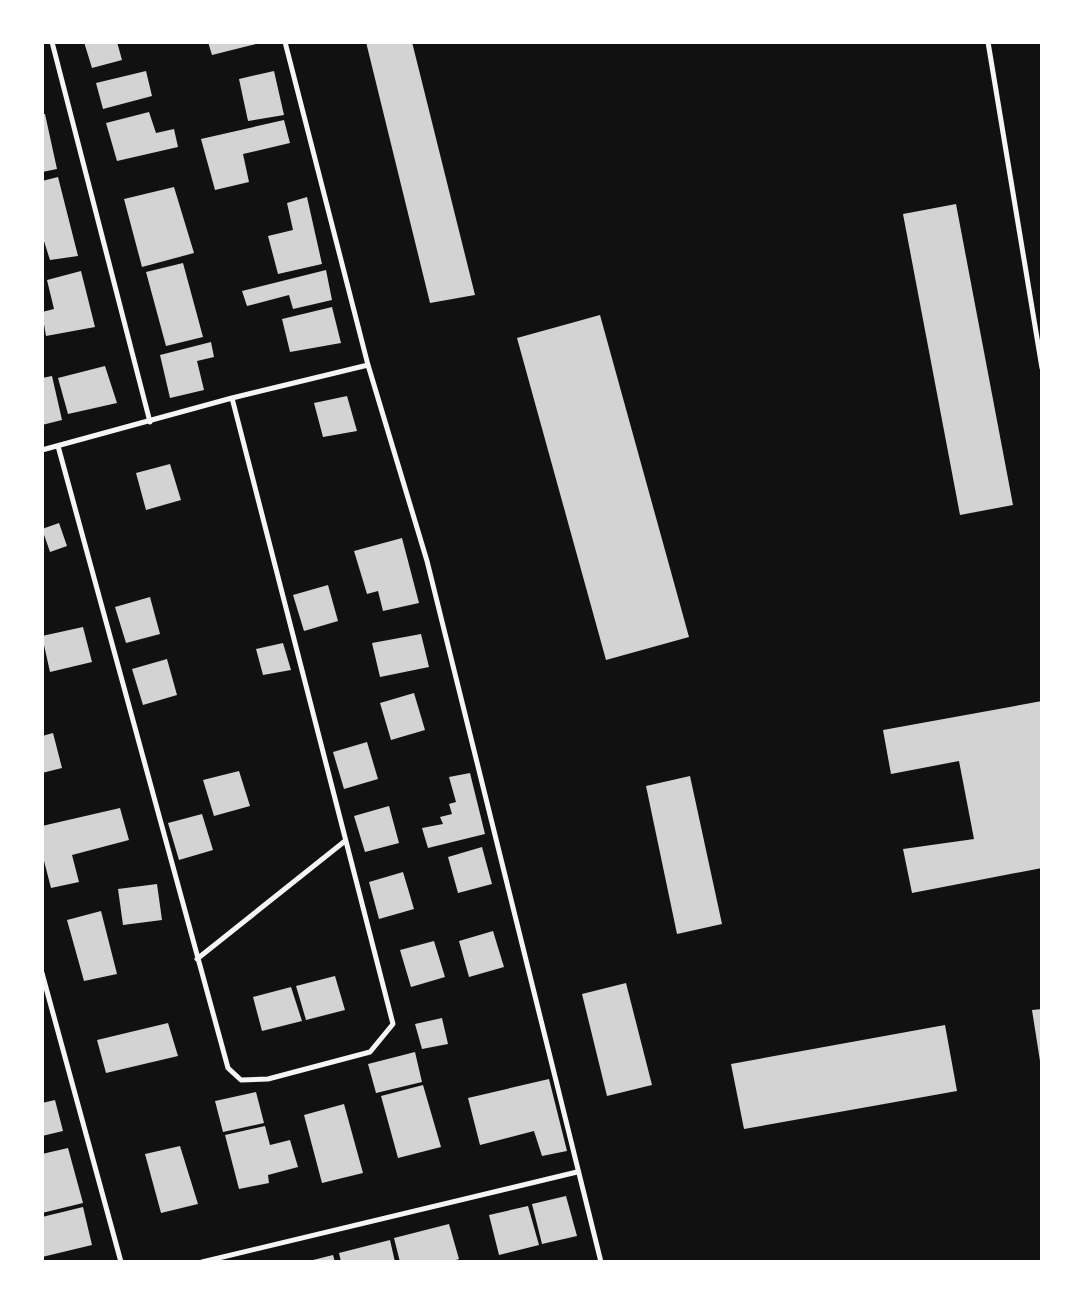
<svg xmlns="http://www.w3.org/2000/svg" width="1084" height="1304" font-family="'Golos Text',sans-serif">
<style>
.building{fill:#d3d3d3}
.lines{fill:none;stroke-linecap:round;stroke-linejoin:round}
.minor{stroke:#f5f5f5;stroke-width:5}
</style>
<rect width="100%" height="100%" fill="#111"/>
<path class="building" d="M84 42H117L122 60 92 68Z
M208 42H259L260 43 212 55Z
M366 42H412L475 295 430 303Z
M146 71 152 96 103 109 96 83Z
M274 71 284 115 248 121 239 79Z
M149 112 156 133 174 129 178 147 117 161 106 123Z
M42 114H45L57 169 42 172Z
M284 120 290 143 243 154 249 182 215 190 201 139Z
M58 177 78 256 50 260 42 235V181Z
M174 187 194 253 142 267 124 199Z
M307 197 322 264 278 274 268 236 293 230 287 203Z
M956 204 1013 505 960 515 903 214Z
M183 263 203 337 166 346 146 272Z
M326 270 332 300 293 309 289 295 247 306 242 291Z
M81 271 95 327 46 336 42 312 54 309 47 280Z
M332 307 341 343 290 352 282 319Z
M600 315 689 637 606 660 517 338Z
M211 342 214 357 197 361 204 390 170 398 160 355Z
M105 366 117 403 68 414 58 378Z
M52 376 62 420 42 425V378Z
M347 396 357 431 323 437 314 403Z
M170 464 181 500 146 510 136 473Z
M59 523 67 546 50 552 42 529Z
M402 538 419 603 383 611 378 591 367 594 354 551Z
M328 585 338 621 304 631 293 595Z
M150 597 160 634 126 643 115 607Z
M83 627 92 662 50 672 42 636Z
M421 634 429 667 380 677 372 643Z
M283 643 291 670 263 675 256 649Z
M167 659 177 695 143 705 132 669Z
M414 693 425 730 391 740 380 703Z
M1042 701V868L912 893 903 849 974 839 959 761 891 774 883 730Z
M53 733 62 768 42 773V736Z
M367 742 378 779 344 789 333 752Z
M239 771 250 806 214 816 203 780Z
M470 773 485 834 428 848 422 828 443 824 440 817 452 814 449 804 456 802 449 777Z
M690 776 722 924 677 934 646 786Z
M389 806 399 843 365 852 354 816Z
M120 808 129 840 72 855 79 882 51 888 42 853V826Z
M202 814 213 850 179 860 168 823Z
M482 847 492 884 458 893 448 857Z
M403 872 414 909 379 919 369 882Z
M157 884 162 920 123 925 118 889Z
M101 911 117 974 84 981 67 920Z
M493 931 504 967 469 977 459 941Z
M434 941 445 977 411 987 400 950Z
M335 976 345 1010 306 1020 296 986Z
M626 983 652 1085 607 1096 582 994Z
M291 987 302 1021 262 1031 253 997Z
M1042 1009V1061H1040L1032 1010Z
M442 1018 448 1044 422 1049 415 1024Z
M168 1023 178 1056 106 1073 97 1040Z
M945 1025 957 1091 744 1129 731 1064Z
M415 1052 422 1082 376 1093 368 1064Z
M549 1079 567 1151 542 1156 534 1131 480 1145 468 1098Z
M423 1085 441 1147 398 1158 381 1096Z
M256 1092 264 1123 223 1132 215 1101Z
M55 1100 63 1131 42 1136V1103Z
M344 1104 363 1173 322 1183 304 1115Z
M265 1126 270 1145 290 1140 298 1167 268 1175 269 1183 239 1189 225 1135Z
M180 1146 198 1204 161 1213 145 1154Z
M68 1148 83 1203 42 1213V1154Z
M566 1196 577 1236 542 1244 532 1204Z
M528 1206 539 1245 499 1255 489 1215Z
M83 1207 92 1245 42 1257V1217Z
M449 1224 459 1259 450 1262H400L394 1238Z
M390 1240 395 1262H341L339 1253Z
M333 1255 335 1262H309V1261Z"/>
<g class="lines">
<path class="minor" d="M52 42 150 422
M285 42 368 365 427 561 601 1262
M988 42 1042 368
M58 446 228 1068 241 1080 268 1079 370 1052 393 1024 232 398
M42 450 232 398 368 365
M197 959 345 841
M42 973 121 1262
M202 1262 577 1172"/>
</g>
<rect width="1084" height="1304" fill="none" stroke="#ffffff" stroke-width="88"/>
</svg>
